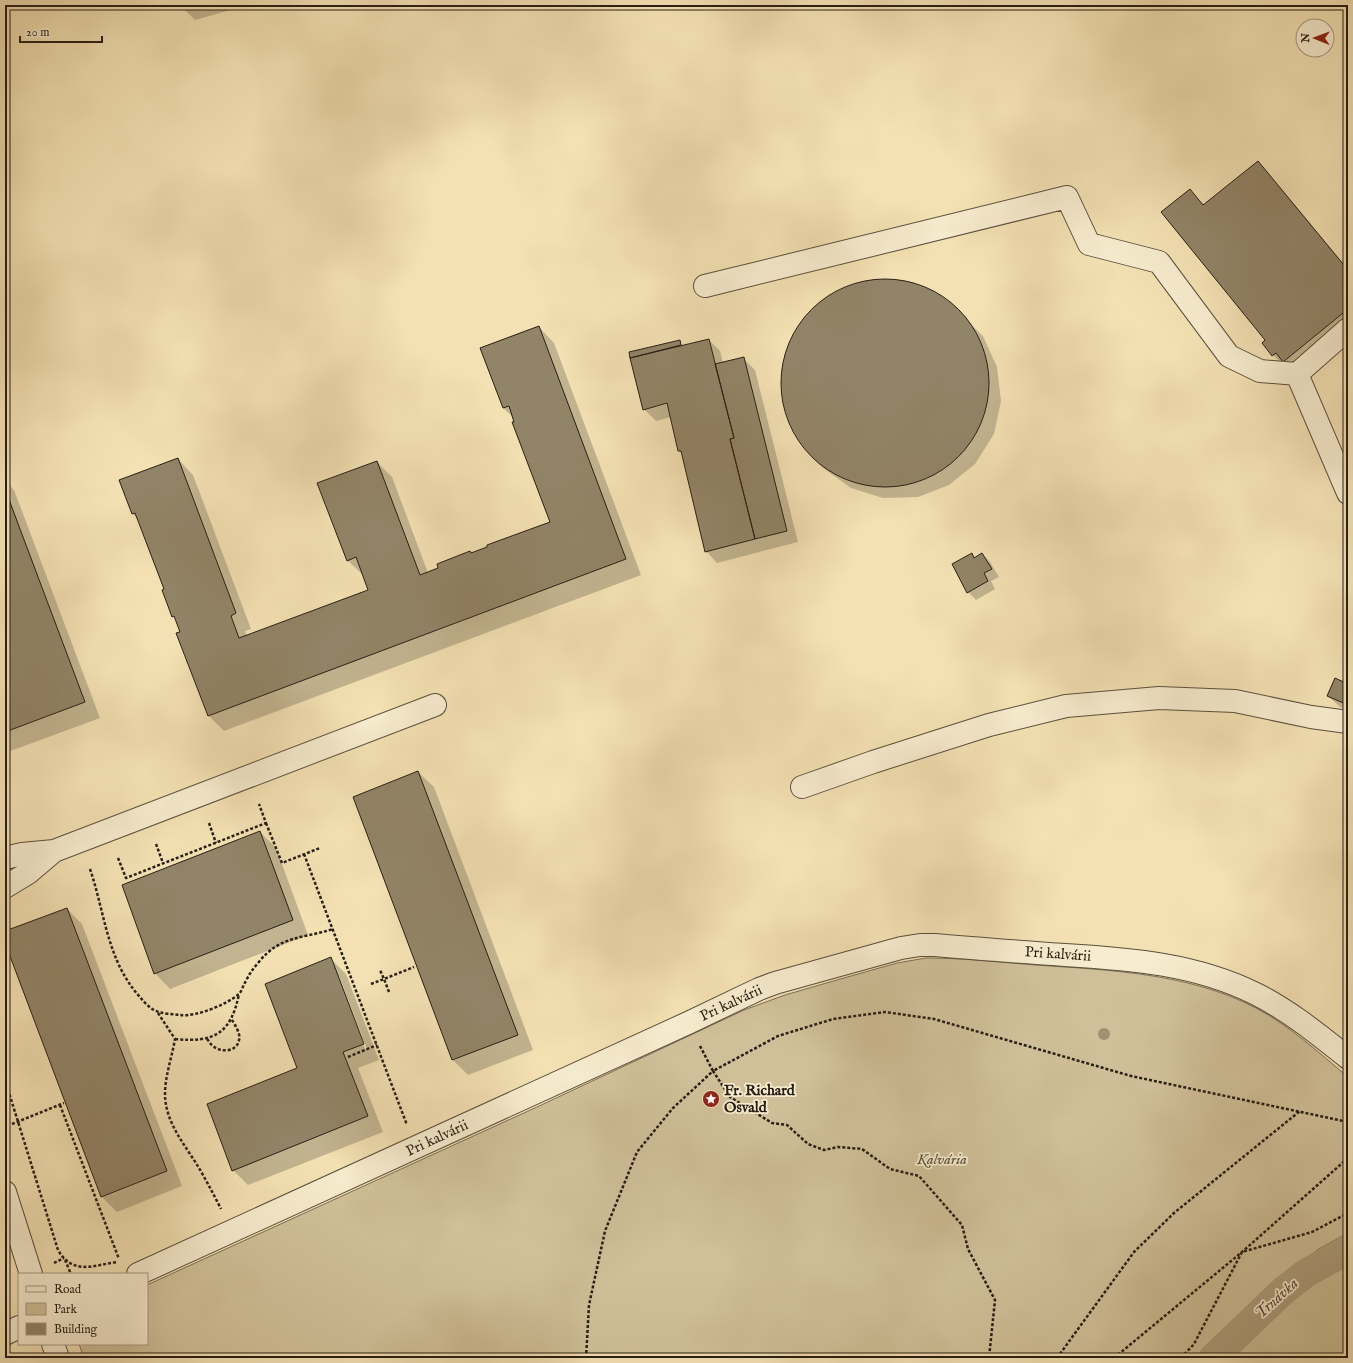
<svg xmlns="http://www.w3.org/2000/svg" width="1353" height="1363" font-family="'IM FELL English',serif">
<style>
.green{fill:#d0c099;stroke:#7c7056}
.shadow{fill:#0003;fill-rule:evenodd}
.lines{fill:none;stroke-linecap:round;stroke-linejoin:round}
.canal{stroke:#ae9f7d;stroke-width:29}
.building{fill:#928467;stroke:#281f13}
.minor-casing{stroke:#5b503b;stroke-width:24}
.path{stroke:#281f13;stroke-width:2.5;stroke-dasharray:3 2;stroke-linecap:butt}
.minor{stroke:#f7ecce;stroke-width:22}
.tree{fill:#9f9171}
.labels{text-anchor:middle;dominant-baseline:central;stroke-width:3.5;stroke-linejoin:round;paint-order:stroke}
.street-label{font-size:15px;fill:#281f13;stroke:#f7ecce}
.poi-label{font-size:15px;font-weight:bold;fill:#281f13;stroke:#f7ecce;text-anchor:start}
.park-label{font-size:15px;font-style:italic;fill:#5a4f3b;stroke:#f7ecce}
.water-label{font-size:16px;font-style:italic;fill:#574c38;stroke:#f7ecce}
</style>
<rect width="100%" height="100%" fill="#f3e1b4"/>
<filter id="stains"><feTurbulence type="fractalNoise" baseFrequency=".005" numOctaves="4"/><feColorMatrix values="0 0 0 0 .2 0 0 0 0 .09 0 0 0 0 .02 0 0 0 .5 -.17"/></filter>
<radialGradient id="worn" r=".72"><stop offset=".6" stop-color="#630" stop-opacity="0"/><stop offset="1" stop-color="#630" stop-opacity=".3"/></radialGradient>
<path class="green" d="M926 958C962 958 998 962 1035 965 1109 970 1189 973 1256 1008 1290 1026 1319 1053 1348 1077V1233L1317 1250 1198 1358H84L79 1344H147V1285L537 1107 744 1010 785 995 844 978 897 963Z
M1348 1258V1358H1221L1289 1292 1304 1281Z"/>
<path class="shadow" d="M183 5H248L195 20 183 8Z
M1258 162 1269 174 1348 269V330L1296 373 1285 367 1273 355 1267 340 1190 191 1204 205Z
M882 280 916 284 946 300 983 336 997 367 1001 401 994 434 975 464 949 485 918 497 883 498 851 488 823 468 811 456 792 428 783 395 785 361 797 329 820 303 849 286Z
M539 327 554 343 641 575 224 731 209 716 176 619 173 616 165 589 139 521 133 514 120 481 178 459 193 475 251 629 245 631 247 636 369 590 363 575 347 560 377 462 392 477 428 573 551 522 514 418 503 408Z
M709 340 720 351 723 363 743 358 755 370 798 542 717 563 706 551 682 454 679 451 671 417 656 421 644 409 631 357 679 341 683 346Z
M5 481 14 490 100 718 5 753V667L9 665 5 653Z
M972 554 975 558 982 554 990 562 999 577 991 581 995 589 976 600 968 592Z
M1348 685V711L1340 707 1328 696Z
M418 772 434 787 533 1050 468 1075 453 1060Z
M260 832 276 848 308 935 170 989 155 973Z
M67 909 82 924 182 1186 117 1212 102 1197 5 940V933Z
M331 959 346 974 379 1060 358 1068 383 1132 248 1185 233 1170 299 1069ZM337 976H339L367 1049H365Z"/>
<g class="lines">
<path class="canal" d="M1213 1358 1283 1291 1306 1273 1348 1250"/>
</g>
<path class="building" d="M181 5H196L182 9Z
M1258 161 1348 270V309L1283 362 1276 353 1272 356 1262 343 1265 340 1161 212 1190 189 1203 205Z
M781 383a104 104 0 1 1 208 0a104 104 0 1 1-208 0Z
M539 326 626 559 208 716 176 633 180 632 174 616 172 617 162 590 164 589 135 513 132 514 119 480 178 458 236 613 231 616 239 638 368 590 356 557 347 561 317 483 377 461 420 575 438 568 437 564 470 551 471 553 487 547V545L550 522 512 422H514L509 406 503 408 480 348Z
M709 339 734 438 730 439 755 539 705 552 681 451H678L667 403 643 410 630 358Z
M680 340 681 345 630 358 629 352Z
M744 357 787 531 755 539 730 439 734 438 715 364Z
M5 489 85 702 5 732V666L8 665 5 656Z
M972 553 974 558 982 553 992 569 984 573 988 581 967 593 952 564Z
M1335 678 1348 684V705L1327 696Z
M418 771 518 1035 452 1060 353 797Z
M260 831 293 920 154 974 122 885Z
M67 908 167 1171 101 1197 5 943V931Z
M331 957 364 1044 343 1052 368 1116 232 1171 207 1104 297 1068 265 984Z"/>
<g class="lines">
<g class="minor-casing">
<path id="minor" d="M705 286 1067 197 1089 244 1159 262 1229 356 1260 371 1297 374 1348 493
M1297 374 1348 329
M802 787 873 762 989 725 1066 706 1159 698 1235 701 1311 717 1348 722
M5 858 22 854 54 851 435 705
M5 887 28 873 54 851
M5 1192 31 1274
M138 1274 688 1023 759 989 775 983 901 948 920 945H935C979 949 1022 952 1065 955 1131 959 1196 964 1256 994 1290 1011 1319 1035 1348 1058
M5 1334 19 1327
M53 1344 58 1358"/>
</g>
<path class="path" d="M209 823 216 843
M266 823 282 863 320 848
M156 844 163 863
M304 854 407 1125
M118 858 126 878 266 823 259 804
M90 869C105 913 107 961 140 997 145 1003 151 1010 159 1012 165 1014 173 1014 180 1015 196 1017 226 1005 239 994 242 991 243 985 246 981 249 974 253 969 258 963 280 935 302 939 333 929
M371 984 384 979 380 970
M389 992 384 979 414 967
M158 1013 175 1039C172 1057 165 1076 165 1094 165 1122 185 1145 199 1168 207 1182 214 1195 221 1209
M175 1039C215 1043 231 1033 239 994
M207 1039C209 1041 210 1044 213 1046 221 1053 237 1052 239 1040 241 1034 235 1025 232 1020
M700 1046 713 1071 778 1036 833 1019 885 1012 934 1019 1131 1076 1348 1122
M348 1057 377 1045
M5 1080 58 1250C73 1276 94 1265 117 1262
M60 1105 119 1259
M12 1124 64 1103
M65 1260 71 1274
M54 1263 64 1258
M586 1358 589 1305 605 1231 637 1152 673 1108 713 1071 730 1097 772 1123 787 1125 808 1144 824 1150 838 1147 862 1149 890 1169 919 1176 962 1225 968 1249 995 1300 989 1358
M1057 1358 1134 1252 1174 1213 1300 1111
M1114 1358 1242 1252 1348 1158
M1181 1358 1194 1344 1242 1252 1312 1232 1348 1213"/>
<use href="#minor" class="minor"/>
</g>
<circle class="tree" cx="1104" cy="1034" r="6"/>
<defs>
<g id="sight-disc" transform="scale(0.9)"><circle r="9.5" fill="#8f2418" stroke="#f7ecce"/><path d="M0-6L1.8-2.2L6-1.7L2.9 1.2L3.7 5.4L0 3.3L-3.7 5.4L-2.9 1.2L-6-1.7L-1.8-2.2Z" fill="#fff"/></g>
</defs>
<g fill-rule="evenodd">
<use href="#sight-disc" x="711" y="1099"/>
</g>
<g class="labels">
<g class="street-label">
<text transform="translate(1058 954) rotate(4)">Pri kalvárii</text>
<text transform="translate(731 1003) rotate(-25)">Pri kalvárii</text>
<text transform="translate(437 1138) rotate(-25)">Pri kalvárii</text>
</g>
<g class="poi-label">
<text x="724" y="1090">Fr. Richard<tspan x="724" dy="17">Osvald</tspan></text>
</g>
<g class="park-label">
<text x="942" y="1159">Kalvária</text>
</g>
<g class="water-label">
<text transform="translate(1277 1299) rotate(-42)">Trnávka</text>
</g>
</g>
<rect width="1353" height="1363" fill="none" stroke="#f3e1b4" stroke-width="20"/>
<rect x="6" y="6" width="1341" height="1351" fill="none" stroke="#281f13" stroke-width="2"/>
<rect x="10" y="10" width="1333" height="1343" fill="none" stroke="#281f13"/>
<rect x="18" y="1273" width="130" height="72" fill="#f7ecce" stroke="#a49a83"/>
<rect x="26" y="1286" width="20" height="6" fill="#f7ecce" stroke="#a49a83"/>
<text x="54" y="1293" font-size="12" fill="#281f13">Road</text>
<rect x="26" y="1303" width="20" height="12" fill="#d0c099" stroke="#a49a83"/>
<text x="54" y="1313" font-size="12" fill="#281f13">Park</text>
<rect x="26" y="1323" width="20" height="12" fill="#928467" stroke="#a49a83"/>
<text x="54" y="1333" font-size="12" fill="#281f13">Building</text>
<g transform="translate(1315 38) rotate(271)"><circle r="19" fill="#f7ecce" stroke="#a49a83"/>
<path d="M0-3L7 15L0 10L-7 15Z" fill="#8f2418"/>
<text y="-6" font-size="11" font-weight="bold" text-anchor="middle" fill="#281f13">N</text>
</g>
<path d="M20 36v6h82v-6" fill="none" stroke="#281f13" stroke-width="2"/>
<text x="26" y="36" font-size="12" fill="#281f13" stroke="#f7ecce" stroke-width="3" paint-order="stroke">20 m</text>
<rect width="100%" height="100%" filter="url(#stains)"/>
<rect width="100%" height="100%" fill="url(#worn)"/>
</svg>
